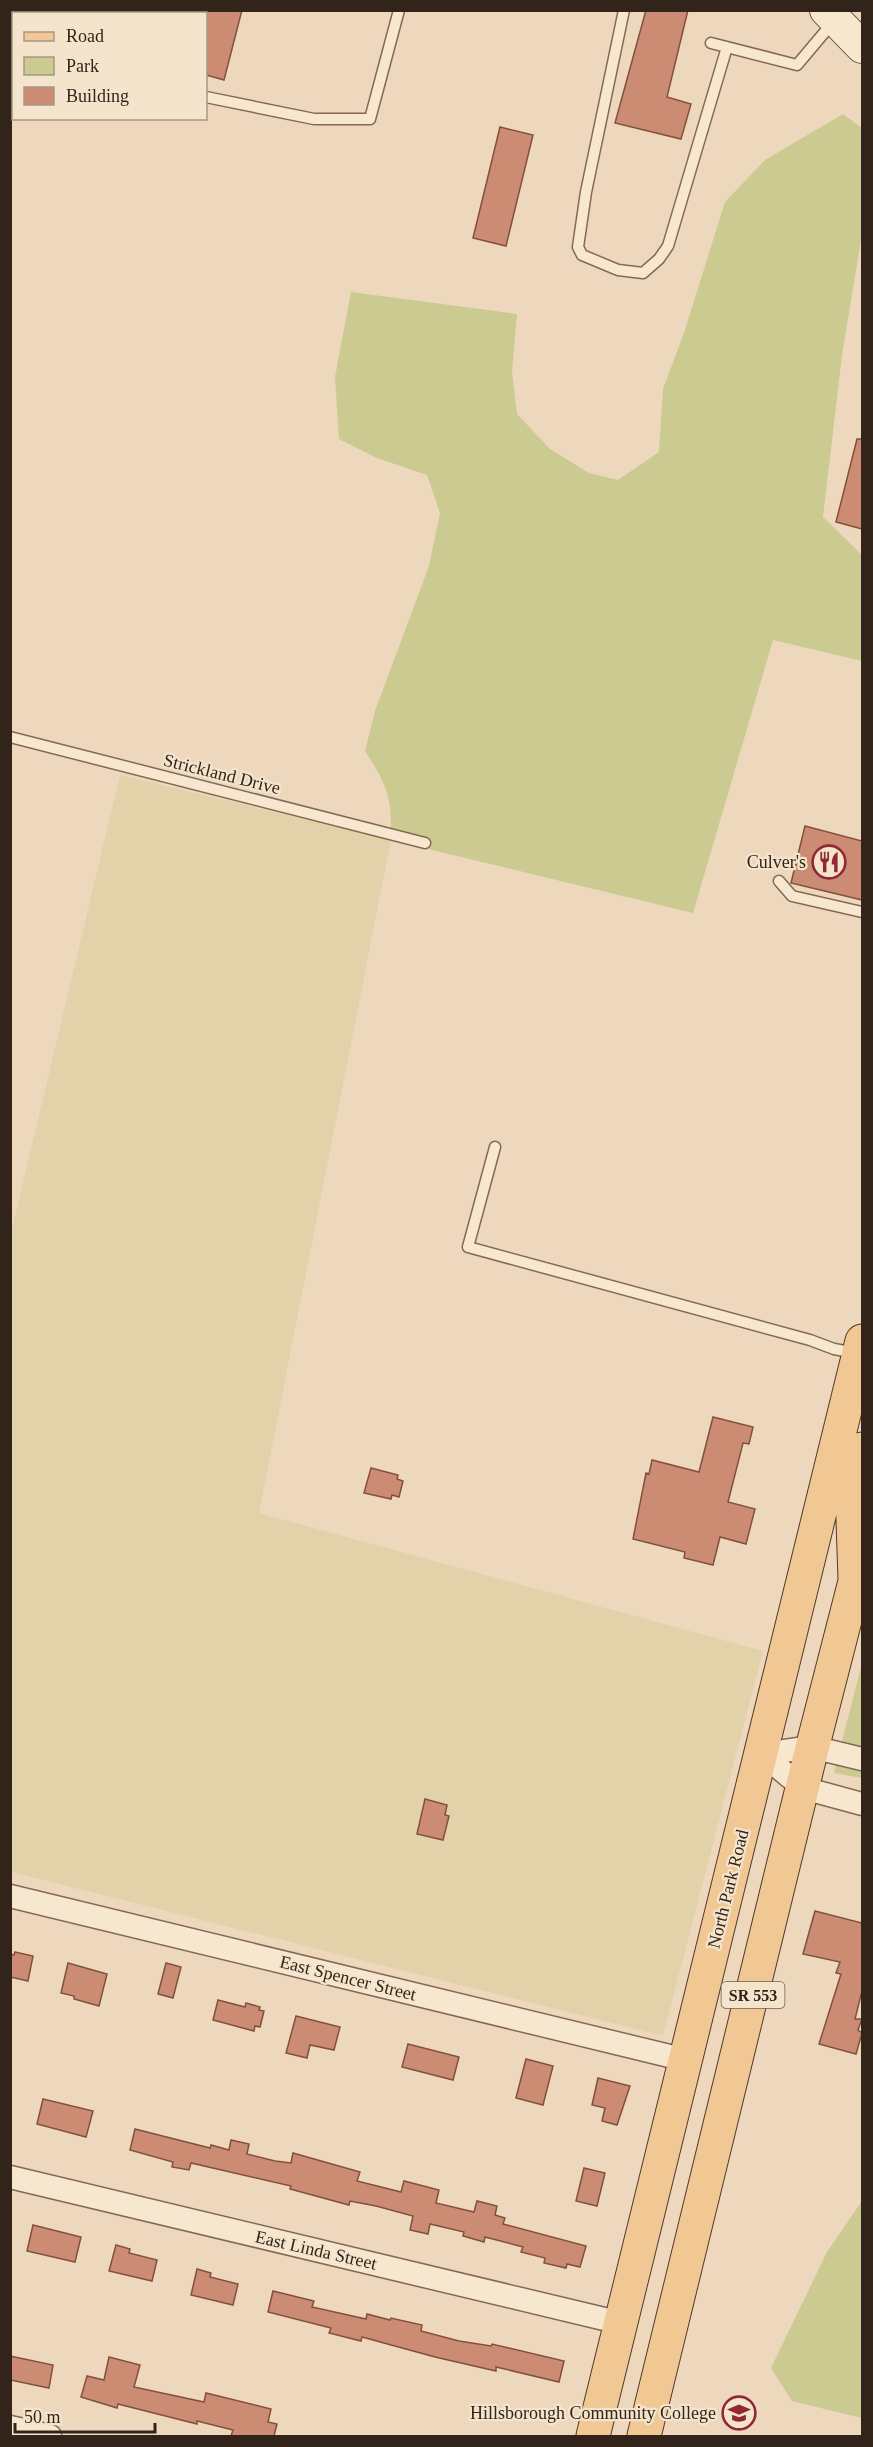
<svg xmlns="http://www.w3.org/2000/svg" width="873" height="2447" font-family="'Times New Roman',serif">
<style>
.farmland{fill:#e2d2aa}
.green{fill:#caca91}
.building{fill:#cb8c73;stroke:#83503d;stroke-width:1.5}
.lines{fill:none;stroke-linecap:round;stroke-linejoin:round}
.lane-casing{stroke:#846956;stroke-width:13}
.street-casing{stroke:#846956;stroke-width:25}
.secondary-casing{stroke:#654a3a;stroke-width:34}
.primary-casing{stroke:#51382b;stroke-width:35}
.lane{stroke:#f8e7cf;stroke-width:10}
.street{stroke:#f8e7cf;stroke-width:22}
.secondary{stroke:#f8e7cf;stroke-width:32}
.primary{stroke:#f1c893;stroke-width:33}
.labels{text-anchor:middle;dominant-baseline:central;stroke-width:4.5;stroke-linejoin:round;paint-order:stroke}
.shield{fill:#f4e4cc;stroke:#6d5e50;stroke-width:1.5}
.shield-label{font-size:16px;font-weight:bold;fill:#33241b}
.street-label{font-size:18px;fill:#33241b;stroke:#f4e4cc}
.poi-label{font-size:18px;fill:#33241b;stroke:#f4e4cc;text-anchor:end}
</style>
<rect width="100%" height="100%" fill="#edd8bd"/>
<path class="farmland" d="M120 775 391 840 259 1513 763 1651 663 2036 11 1872V1233Z"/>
<path class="green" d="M843 114 862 128V234L842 355 823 517 862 555V661L773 640 693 913 391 840C392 797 388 787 365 751L375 711 429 566 440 513 427 475 377 458 339 439 335 377 351 292 517 314 512 372 517 414 550 449 589 473 618 480 659 452 663 389 684 333 725 202 765 160Z
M862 1663V1778L834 1773Z
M862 2201V2418L792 2401 771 2368 827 2252Z"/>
<path class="building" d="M206 10H242L224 80 206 75Z
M646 10H688L667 97 691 104 681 139 615 123Z
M500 127 533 135 506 246 473 238Z
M857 439H862V529L836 522Z
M805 826 862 841V900L791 883Z
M713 1417 753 1427 749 1444 743 1443 728 1502 755 1509 746 1544 720 1537 713 1565 684 1558 685 1552 633 1539 646 1473 649 1474 652 1460 699 1472Z
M371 1468 398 1475 397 1479 403 1481 399 1497 392 1495 391 1499 364 1493Z
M425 1799 447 1805 445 1815 449 1816 443 1840 417 1834Z
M815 1911 862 1923V1991L855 2019H862L858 2030 862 2033 856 2054 819 2044 841 1974 836 1973 840 1962 803 1954Z
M15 1952 33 1956 28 1981 10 1977V1954L14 1955Z
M68 1963 107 1974 99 2006 74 1999V1996L61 1993Z
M166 1963 181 1967 173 1998 158 1994Z
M218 2000 245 2007 246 2003 260 2007 259 2010 264 2011 260 2027 255 2026 254 2031 213 2020Z
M296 2016 340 2027 334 2050 310 2045 307 2058 286 2053Z
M408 2044 459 2057 453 2080 402 2067Z
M526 2059 553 2066 543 2105 516 2098Z
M598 2078 630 2086 617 2125 602 2121 605 2108 592 2105Z
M43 2099 93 2111 86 2137 37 2124Z
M135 2129 210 2148 211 2145 229 2150 231 2140 249 2144 247 2154 275 2161 291 2163 293 2153 360 2172 357 2181 401 2192 404 2181 439 2190 436 2203 474 2212 477 2201 497 2206 495 2215 505 2218 503 2224 586 2246 580 2267 567 2264 566 2268 544 2263 545 2258 521 2252 523 2247 485 2237 484 2242 463 2236 464 2232 430 2224 428 2234 410 2230 413 2216 376 2206 350 2201 349 2205 290 2189 291 2186 191 2163 189 2170 172 2167 173 2162 130 2150Z
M584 2168 605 2173 597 2206 576 2201Z
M33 2225 81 2237 75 2262 27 2251Z
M116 2245 130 2249 129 2253 157 2260 152 2281 109 2271Z
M197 2269 211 2273 210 2277 238 2284 233 2305 191 2295Z
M273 2291 314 2301 312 2307 366 2319 367 2314 390 2320 391 2318 422 2325 421 2331 459 2341 491 2346 492 2344 564 2361 559 2382 496 2367V2371L435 2357 362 2337 361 2341 329 2333 331 2328 268 2312Z
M10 2356 53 2365 49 2388 10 2380Z
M109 2357 140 2365 134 2387 204 2402 206 2393 271 2409 268 2422 277 2424 274 2436H231L233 2430 197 2421V2424L118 2404 117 2408 81 2397 87 2376 104 2380Z"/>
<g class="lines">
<g class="lane-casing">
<path id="lane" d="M624 10 586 192 578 247 582 255 618 270 643 273 659 259 668 246 727 47
M128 14V10
M711 43 797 65 834 21
M206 97 314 119H370L399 10
M10 737 425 843
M779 881 792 896 862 912
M495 1147 468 1247 810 1340 834 1349 856 1353"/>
</g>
<g class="street-casing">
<path id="street" d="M762 1754 803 1788 862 1804
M762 1754 812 1747 862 1759
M10 1896 686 2060
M10 2177 621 2323
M10 2427 50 2436"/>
</g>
<g class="secondary-casing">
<path id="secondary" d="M826 10 862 47
M20 14V10
M10 52 14 40"/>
</g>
<g class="primary-casing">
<path id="primary" d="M855 1579 852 1492 862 1449
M593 2436 862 1341
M644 2436 808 1764 862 1554"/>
</g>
<use href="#lane" class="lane"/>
<use href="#street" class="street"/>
<use href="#secondary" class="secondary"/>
<use href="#primary" class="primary"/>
</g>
<defs>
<g id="restaurant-ring" transform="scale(1.725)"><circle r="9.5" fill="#f4e4cc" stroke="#922735" stroke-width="1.5"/><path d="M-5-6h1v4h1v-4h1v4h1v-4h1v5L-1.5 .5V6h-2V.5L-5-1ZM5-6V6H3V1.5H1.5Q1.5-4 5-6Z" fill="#922735"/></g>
<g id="university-ring" transform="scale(1.725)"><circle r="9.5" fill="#f4e4cc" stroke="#922735" stroke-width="1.5"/><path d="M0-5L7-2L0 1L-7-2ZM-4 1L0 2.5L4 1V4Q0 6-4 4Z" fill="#922735"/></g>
</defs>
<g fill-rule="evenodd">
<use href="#restaurant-ring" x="829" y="862"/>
<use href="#university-ring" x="739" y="2413"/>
</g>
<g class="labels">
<rect class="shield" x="721.5" y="1982" width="63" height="26" rx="4.5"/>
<g class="shield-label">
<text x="753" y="1995">SR 553</text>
</g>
<g class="street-label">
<text transform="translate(222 774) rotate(14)">Strickland Drive</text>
<text transform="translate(728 1889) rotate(-76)">North Park Road</text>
<text transform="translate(348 1978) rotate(14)">East Spencer Street</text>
<text transform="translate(316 2250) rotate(13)">East Linda Street</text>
</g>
<g class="poi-label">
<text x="806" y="862">Culver's</text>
<text x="716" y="2413">Hillsborough Community College</text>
</g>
</g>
<rect width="873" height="2447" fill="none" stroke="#33241b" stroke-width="24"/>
<rect x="12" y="12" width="195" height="108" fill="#f4e4cc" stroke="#a79785" stroke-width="1.5"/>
<rect x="24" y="32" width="30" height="9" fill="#f1c893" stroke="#a79785" stroke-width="1.5"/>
<text x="66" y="42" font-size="18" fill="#33241b">Road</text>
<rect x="24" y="57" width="30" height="18" fill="#caca91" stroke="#a79785" stroke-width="1.5"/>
<text x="66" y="72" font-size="18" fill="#33241b">Park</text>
<rect x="24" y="87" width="30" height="18" fill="#cb8c73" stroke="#a79785" stroke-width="1.5"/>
<text x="66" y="102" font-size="18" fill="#33241b">Building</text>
<path d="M15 2423v9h140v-9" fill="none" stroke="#33241b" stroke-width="3"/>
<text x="24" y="2423" font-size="18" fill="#33241b" stroke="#f4e4cc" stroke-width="4.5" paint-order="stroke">50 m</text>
</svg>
